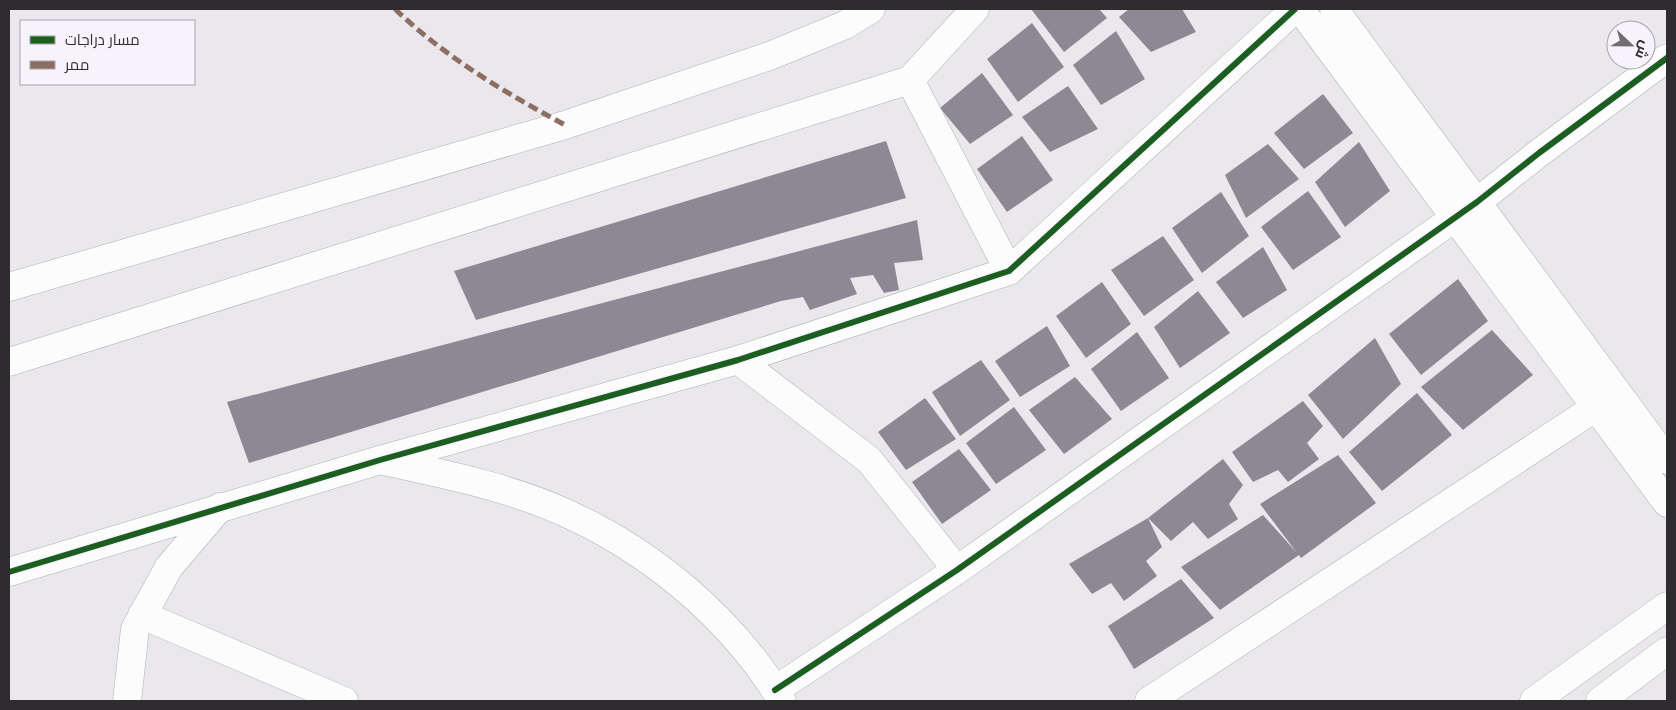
<svg xmlns="http://www.w3.org/2000/svg" width="1676" height="710" font-family="'Varela Round',Cairo,sans-serif">
<style>
.building{fill:#8e8794}
.lines{fill:none;stroke-linecap:round;stroke-linejoin:round}
.minor-casing{stroke:#b0afb2;stroke-width:29}
.minor{stroke:#fcfcfc;stroke-width:28}
.quiet{stroke:#8d6e63;stroke-width:5;stroke-dasharray:10 5;stroke-linecap:butt}
.cycleway-casing{stroke:#f7f3fc;stroke-width:9}
.cycleway{stroke:#1b5e20;stroke-width:6}
</style>
<rect width="100%" height="100%" fill="#eae8ec"/>
<path class="building" d="M1031 9H1099L1107 18 1064 52Z
M1129 9H1182L1196 32 1151 52 1119 17Z
M1032 23 1064 67 1018 102 987 59Z
M1116 31 1145 79 1101 105 1073 65Z
M982 73 1013 115 970 144 940 108Z
M1068 86 1098 129 1050 152 1022 117Z
M1323 94 1353 133 1304 169 1274 133Z
M1022 136 1053 180 1007 212 977 169Z
M886 141 906 198 476 320 454 271Z
M1359 142 1390 191 1345 227 1315 182Z
M1268 144 1299 179 1246 218 1225 175Z
M1308 191 1341 237 1293 270 1261 227Z
M1221 192 1249 236 1202 273 1172 228Z
M917 220 923 260 894 263 899 290 884 293 873 275 850 278 857 294 810 310 803 297 781 301 249 463 227 402Z
M1163 236 1194 280 1144 316 1111 270Z
M1263 247 1287 290 1243 318 1216 282Z
M1458 279 1488 321 1421 375 1389 334Z
M1102 282 1131 324 1086 358 1056 316Z
M1198 291 1230 333 1180 368 1154 327Z
M1047 326 1070 366 1020 397 995 361Z
M1492 330 1533 375 1463 430 1421 387Z
M1137 332 1169 378 1121 411 1091 369Z
M1375 338 1401 384 1343 439 1308 395Z
M981 360 1010 400 960 436 932 392Z
M1075 377 1112 419 1064 454 1029 410Z
M1417 393 1452 435 1382 491 1349 452Z
M925 398 956 439 906 470 878 432Z
M1303 401 1323 426 1307 443 1319 459 1288 482 1278 470 1253 482 1232 452Z
M1014 407 1046 450 996 484 966 443Z
M959 449 991 490 942 524 912 482Z
M1338 455 1376 503 1301 558 1299 555 1220 610 1181 567 1263 515 1297 553 1260 504Z
M1223 459 1243 485 1229 504 1238 519 1208 539 1193 522 1171 541 1148 518 1162 547 1146 561 1157 576 1124 601 1111 583 1092 594 1069 564 1148 518Z
M1181 579 1214 618 1134 669 1108 626Z"/>
<g class="lines">
<g class="minor-casing">
<path id="minor" d="M1300 9 1667 503
M1334 9 1667 460
M910 80 1009 271
M9 287 565 125 772 55 845 25 871 9
M738 360 869 460 957 570
M9 362 910 80 975 9
M384 461C443 474 504 486 559 510 649 549 731 617 782 701
M9 572 380 460 738 360 1009 271 1295 9
M142 615 344 701
M775 690 957 570 1477 202 1539 153 1667 58
M127 701 135 629 169 567 220 507
M1149 701 1610 398
M1534 701 1667 606
M1600 701 1667 651"/>
</g>
<use href="#minor" class="minor"/>
<path class="quiet" d="M395 9C445 57 504 92 565 125"/>
<g class="cycleway-casing">
<path id="cycleway" d="M9 572 380 460 738 360 1009 271 1295 9
M775 690 957 570 1477 202 1539 153 1667 58"/>
</g>
<use href="#cycleway" class="cycleway"/>
</g>
<rect width="1676" height="710" fill="none" stroke="#2e2c2f" stroke-width="20"/>
<rect x="20" y="20" width="175" height="65" fill="#f7f3fc" stroke="#a7a3aa"/>
<rect x="30" y="36" width="25" height="8" fill="#1b5e20" stroke="#a7a3aa"/>
<text x="65" y="45" font-size="15" fill="#2e2c2f">مسار دراجات</text>
<rect x="30" y="61" width="25" height="8" fill="#8d6e63" stroke="#a7a3aa"/>
<text x="65" y="70" font-size="15" fill="#2e2c2f">ممر</text>
<g transform="translate(1631 45) rotate(112)"><circle r="24" fill="#f7f3fc" stroke="#a7a3aa"/>
<path d="M0-4L9 19L0 12L-9 19Z" fill="#706e71"/>
<text y="-8" font-size="14" font-weight="bold" text-anchor="middle" fill="#2e2c2f">ش</text>
</g>
</svg>
